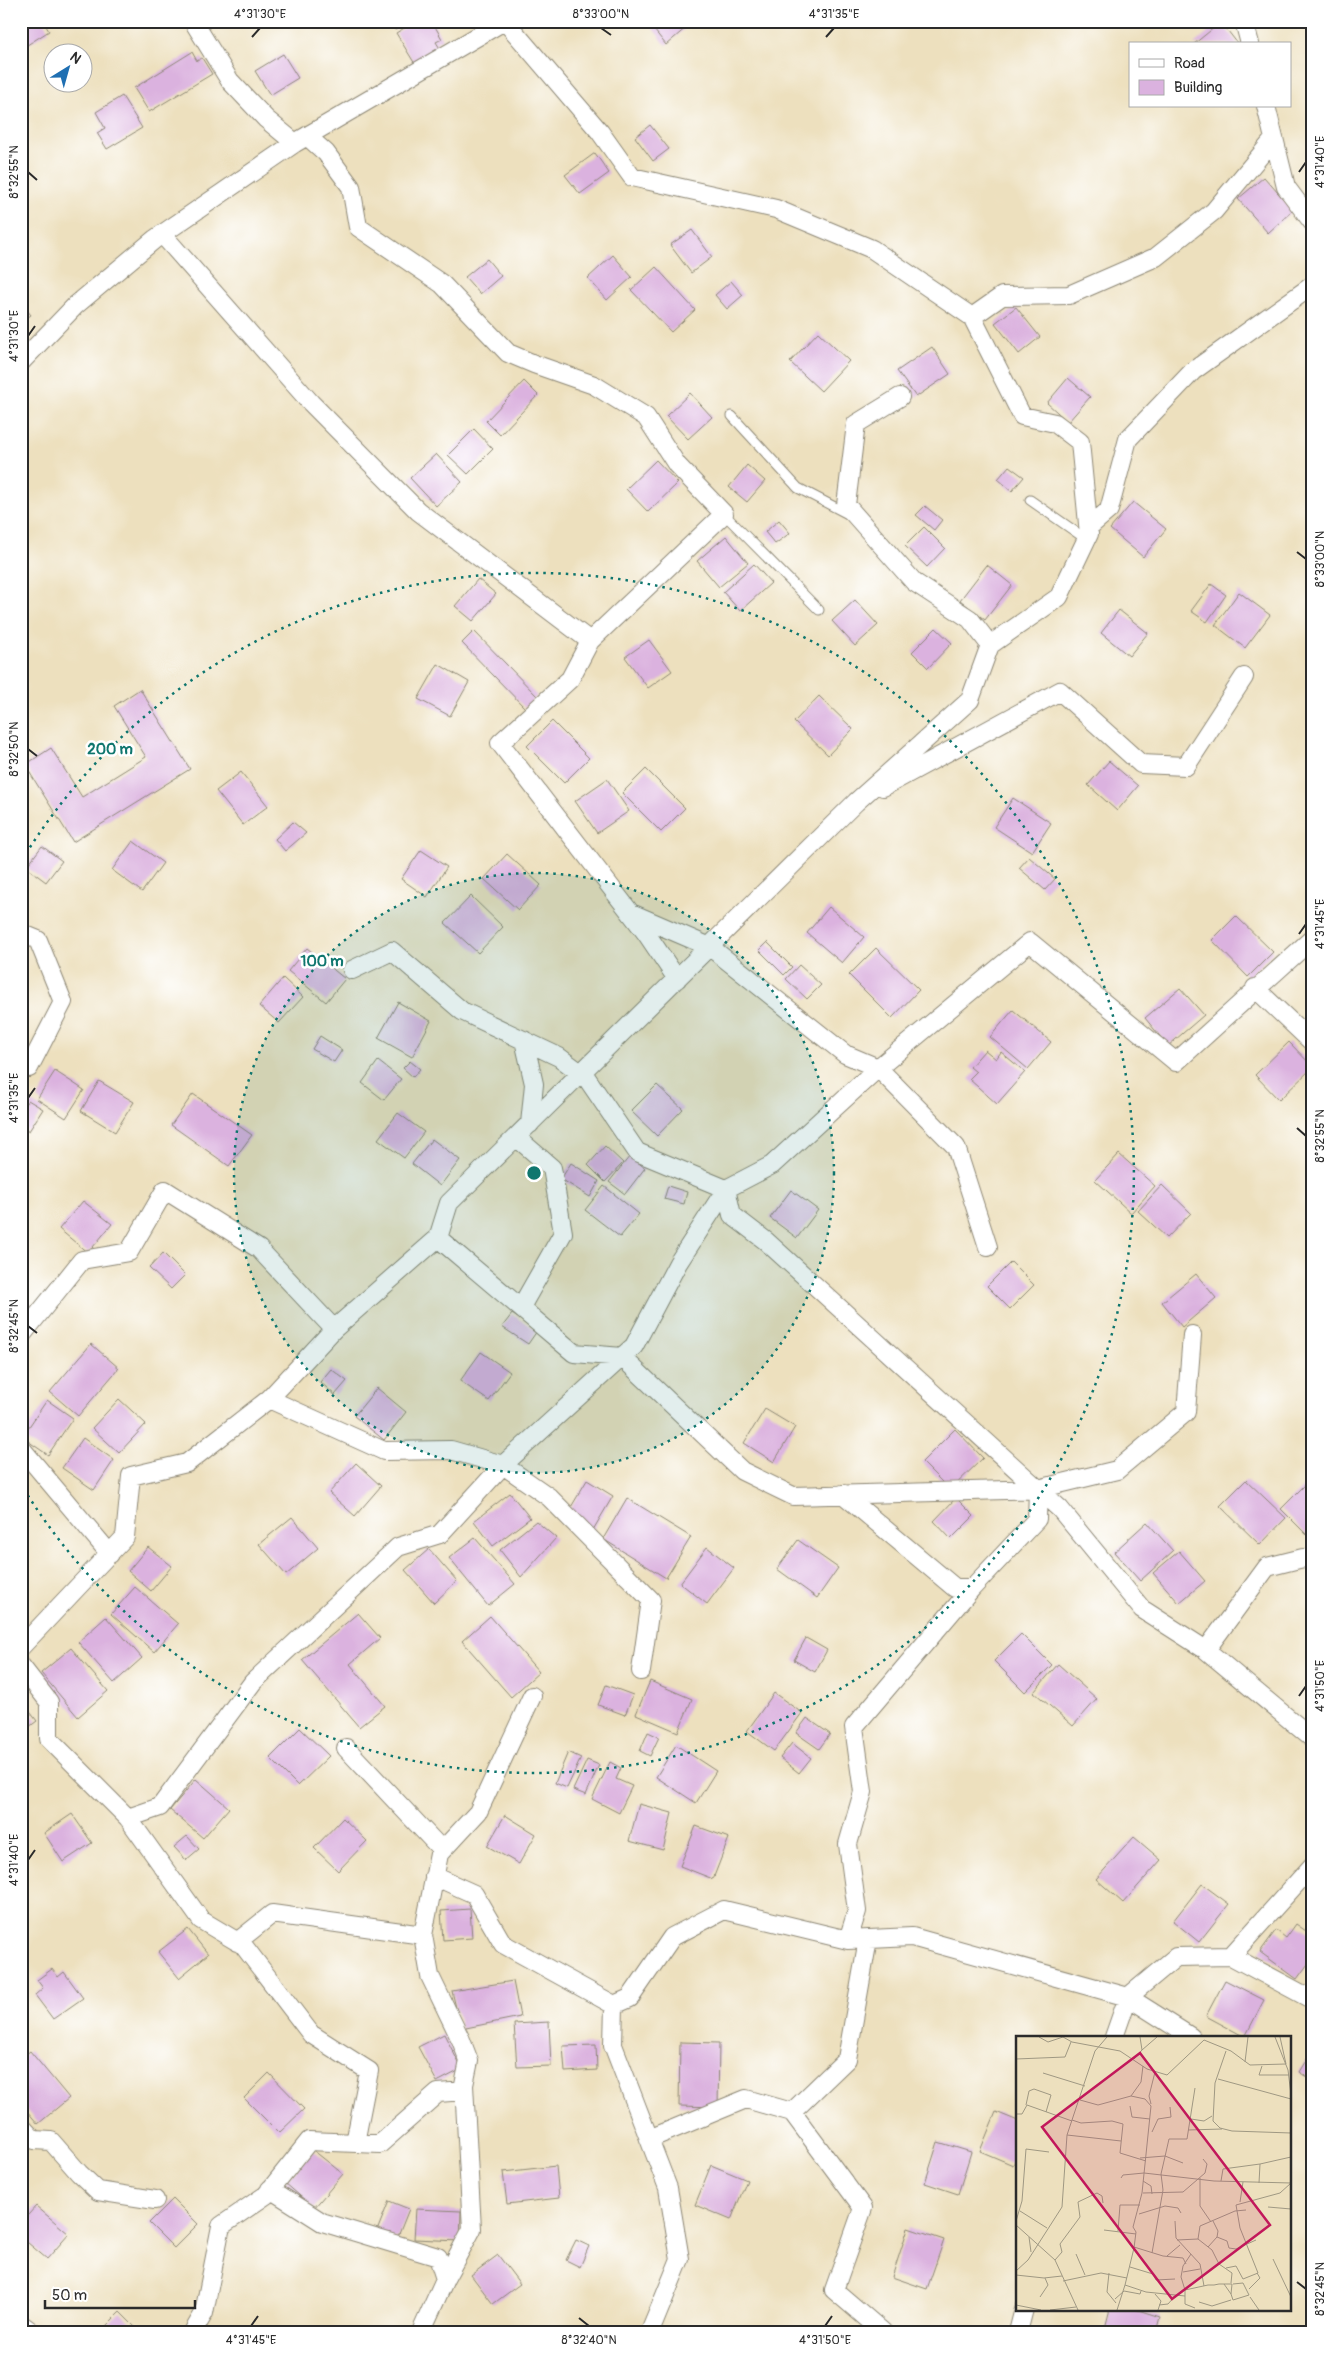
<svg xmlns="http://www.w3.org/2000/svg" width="1334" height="2353" font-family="Pangolin,sans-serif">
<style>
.building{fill:#dbb2df}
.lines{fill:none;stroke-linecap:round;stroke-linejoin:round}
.service-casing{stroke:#8c8674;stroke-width:11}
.minor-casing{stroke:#8c8674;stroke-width:20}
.service{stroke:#fff;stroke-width:9}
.minor{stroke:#fff;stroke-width:18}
.ticks{fill:none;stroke:#2b2b2b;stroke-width:2}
.ring{fill:none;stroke:#0f766e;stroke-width:2.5;stroke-dasharray:2.5 5}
.inset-road{fill:none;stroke:#9f9883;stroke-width:1}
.view{fill:#c2185b;fill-opacity:0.15;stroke:#c2185b;stroke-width:2.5}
.inset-edge{fill:none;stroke:#2b2b2b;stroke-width:2.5}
.centre{fill:#0f766e;stroke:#fff;stroke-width:2.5}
.ring-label{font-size:15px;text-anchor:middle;font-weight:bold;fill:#0f766e;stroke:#fff;stroke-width:5;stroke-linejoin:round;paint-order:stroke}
.neatline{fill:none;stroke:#2b2b2b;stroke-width:2}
.ticks-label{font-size:12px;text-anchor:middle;fill:#2b2b2b}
</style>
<rect width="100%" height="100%" fill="#fff"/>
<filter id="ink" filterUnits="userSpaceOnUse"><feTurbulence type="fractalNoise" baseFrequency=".02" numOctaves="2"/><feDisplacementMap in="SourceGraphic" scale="10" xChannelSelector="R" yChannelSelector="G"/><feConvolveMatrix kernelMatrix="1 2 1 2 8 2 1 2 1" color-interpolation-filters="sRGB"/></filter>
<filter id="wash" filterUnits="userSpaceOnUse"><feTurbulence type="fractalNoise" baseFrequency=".0096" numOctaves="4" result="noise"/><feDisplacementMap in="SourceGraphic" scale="20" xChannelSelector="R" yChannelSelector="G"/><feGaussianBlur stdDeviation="1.12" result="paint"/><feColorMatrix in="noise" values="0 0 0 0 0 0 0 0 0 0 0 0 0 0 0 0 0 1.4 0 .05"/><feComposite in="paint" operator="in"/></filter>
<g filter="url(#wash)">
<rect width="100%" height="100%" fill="#ede0be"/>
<g id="blocks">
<path class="building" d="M21 21H43L49 31 21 49Z
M389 21H410L395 30Z
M416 21H425L426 25 432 21 442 39 436 42 441 50 415 64 396 33Z
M647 21H684L688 26 666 45Z
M1221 22 1238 44H1194Z
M192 52 197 61 202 58 212 74 149 112 134 88Z
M283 54 298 78 270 95 255 71Z
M122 96 142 128 107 149 97 133 105 128 96 112Z
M650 125 669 149 653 161 635 137Z
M595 153 609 173 580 194 565 175Z
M1264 177 1293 210 1268 233 1238 199Z
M692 230 712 257 691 273 670 245Z
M613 255 632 277 607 300 588 278Z
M487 259 501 276 480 294 465 277Z
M656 267 695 310 671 332 631 290Z
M731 281 743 295 727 309 715 295Z
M21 303 31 315 21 322Z
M1016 307 1040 337 1019 354 995 323Z
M818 332 849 361 821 391 790 362Z
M932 347 950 374 916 397 897 371Z
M1068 378 1090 397 1068 422 1047 403Z
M524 381 538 395 500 435 486 421Z
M690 393 712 417 688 439 666 416Z
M474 429 493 449 468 474 448 455Z
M436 454 462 482 436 506 410 478Z
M656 460 678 483 648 512 626 489Z
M747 465 765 481 747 502 729 487Z
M1009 466 1024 477 1012 491 998 479Z
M1133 502 1166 529 1143 557 1110 529Z
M925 506 942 520 934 530 916 515Z
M779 520 790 533 775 544 765 532Z
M924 527 945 548 927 567 905 546Z
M726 536 748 563 719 587 697 561Z
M754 564 771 583 740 611 723 592Z
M987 565 1012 585 985 620 960 600Z
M478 579 496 594 473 621 455 606Z
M1211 584 1226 595 1207 622 1191 611Z
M1239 592 1270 615 1245 648 1215 625Z
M855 600 878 625 855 646 832 621Z
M1119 610 1148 633 1129 656 1101 633Z
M936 628 952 643 928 668 912 652Z
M474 631 537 696 525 708 462 643Z
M649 640 672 671 648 688 625 657Z
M438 664 469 682 450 716 418 699Z
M140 689 190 769 73 842 25 765 51 748 82 797 146 757 114 706Z
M819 696 853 729 828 755 794 722Z
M552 721 589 758 564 783 527 746Z
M1109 761 1138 786 1117 811 1088 785Z
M646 769 685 808 661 832 622 793Z
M241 772 268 806 243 825 216 791Z
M607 779 629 811 597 833 575 801Z
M1013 798 1051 823 1032 852 994 827Z
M293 822 306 833 285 851 275 839Z
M133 841 163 863 142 892 112 870Z
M42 846 62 861 46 882 26 867Z
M421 850 447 867 427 897 401 879Z
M507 854 541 885 518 910 484 879Z
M1029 857 1055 879 1045 890 1019 868Z
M471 896 503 927 478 953 445 923Z
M829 907 864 937 842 963 807 933Z
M1236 916 1273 952 1248 977 1212 940Z
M767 942 792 967 784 975 759 950Z
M307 948 345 979 326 1002 288 971Z
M876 948 919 990 892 1018 849 975Z
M799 965 821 985 807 999 786 979Z
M283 978 303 997 279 1023 259 1006Z
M1180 988 1204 1015 1168 1046 1145 1018Z
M398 1002 431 1021 412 1057 378 1038Z
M1013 1010 1051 1042 1028 1069 990 1037Z
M320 1036 342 1050 334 1062 312 1049Z
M1289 1042 1313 1067 1279 1100 1255 1075Z
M985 1050 996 1059 1001 1052 1025 1072 997 1104 969 1079 976 1072 970 1067Z
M378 1061 401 1079 384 1100 362 1083Z
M410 1061 420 1069 413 1077 403 1068Z
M55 1071 84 1090 66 1118 37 1099Z
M99 1081 134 1102 115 1132 81 1111Z
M657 1085 683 1109 657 1136 631 1111Z
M193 1094 252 1135 229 1166 171 1125Z
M28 1100 43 1109 29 1131 21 1126V1111Z
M398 1113 424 1132 404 1158 378 1139Z
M432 1139 460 1160 440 1186 412 1164Z
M605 1146 623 1163 605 1182 588 1165Z
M1119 1154 1155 1186 1131 1213 1095 1180Z
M630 1156 645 1168 625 1194 609 1182Z
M571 1163 599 1181 590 1197 561 1179Z
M1162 1185 1191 1213 1167 1238 1138 1211Z
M604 1186 639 1214 620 1237 585 1210Z
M668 1186 687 1192 684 1204 664 1199Z
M791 1190 818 1210 797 1238 770 1218Z
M83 1201 112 1224 88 1253 59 1229Z
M163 1253 185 1275 171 1289 149 1268Z
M1011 1262 1034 1285 1010 1309 987 1286Z
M1196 1274 1216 1298 1182 1327 1162 1302Z
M512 1314 537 1331 528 1344 502 1327Z
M91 1344 119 1368 78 1416 50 1392Z
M481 1352 510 1372 489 1401 460 1381Z
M331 1369 347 1381 335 1395 320 1382Z
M377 1388 406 1412 384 1440 354 1416Z
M119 1399 146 1424 119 1453 92 1428Z
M47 1400 73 1418 48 1455 22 1437Z
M765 1409 795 1427 774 1462 744 1443Z
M955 1429 983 1458 950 1490 922 1462Z
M83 1438 114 1460 94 1490 62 1468Z
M356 1463 381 1486 355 1516 329 1493Z
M1313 1477V1529L1307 1535 1281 1509Z
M587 1480 613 1496 593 1530 567 1514Z
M1246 1480 1286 1518 1260 1545 1220 1506Z
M510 1493 530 1518 493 1546 474 1521Z
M627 1498 691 1537 666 1578 603 1539Z
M956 1498 974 1516 951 1539 934 1521Z
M292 1517 318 1548 286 1575 259 1544Z
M536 1521 556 1538 521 1577 500 1550Z
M1147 1522 1173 1551 1140 1581 1114 1552Z
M475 1538 515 1584 488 1606 449 1558Z
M798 1540 838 1568 817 1598 777 1569Z
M148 1547 172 1566 151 1591 128 1571Z
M707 1547 734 1568 707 1604 680 1583Z
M429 1549 457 1581 434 1603 405 1570Z
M1179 1551 1205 1581 1179 1603 1153 1573Z
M135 1587 178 1624 154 1652 111 1614Z
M358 1613 380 1638 350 1664 385 1706 359 1727 302 1660Z
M490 1616 539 1672 511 1697 462 1641Z
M106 1617 142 1658 114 1683 78 1642Z
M1021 1634 1052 1665 1025 1692 994 1661Z
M806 1638 827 1650 815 1672 794 1660Z
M71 1648 108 1691 78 1717 41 1673Z
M1058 1664 1097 1699 1073 1726 1034 1692Z
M650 1681 692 1699 678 1732 636 1714Z
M606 1685 633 1695 625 1715 598 1705Z
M774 1693 802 1713 774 1751 747 1731Z
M21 1700 37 1721 21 1733Z
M807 1718 830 1734 819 1749 796 1733Z
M300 1728 329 1756 298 1786 270 1758Z
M648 1732 659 1737 650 1756 640 1751Z
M792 1743 811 1758 799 1773 780 1758Z
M676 1745 716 1771 696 1803 656 1777Z
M568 1752 581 1758 567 1788 555 1783Z
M587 1760 599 1765 586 1795 573 1790Z
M610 1762 621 1768 616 1779 632 1786 619 1813 592 1799Z
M196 1779 229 1808 203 1838 170 1810Z
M639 1804 672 1813 663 1850 629 1841Z
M72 1814 92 1843 63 1862 44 1833Z
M505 1815 536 1834 519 1864 487 1846Z
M343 1818 367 1841 338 1871 314 1848Z
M696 1826 729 1838 713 1879 680 1866Z
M187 1836 199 1849 186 1860 174 1847Z
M1134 1837 1161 1860 1123 1903 1096 1879Z
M1202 1884 1229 1904 1199 1942 1173 1921Z
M470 1909 472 1938 443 1940 441 1911Z
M1296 1924 1313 1936V1957L1297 1979 1260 1952 1276 1930 1286 1938Z
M188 1929 208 1954 179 1978 158 1952Z
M52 1969 58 1977 64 1972 83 1998 53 2019 35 1995 43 1988 37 1980Z
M1225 1980 1264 2000 1245 2037 1206 2016Z
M513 1981 520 2017 461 2029 452 1991Z
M549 2022 551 2066 517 2067 514 2024Z
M444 2034 462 2069 437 2082 418 2047Z
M680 2042 719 2043 718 2107 679 2106Z
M596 2045 597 2070 565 2072 563 2046Z
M1313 2049V2081L1299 2072Z
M30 2051 69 2098 38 2124 21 2104V2058Z
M269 2073 304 2109 279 2133 244 2098Z
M996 2112 1018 2121V2155L1013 2165 980 2151Z
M938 2142 971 2152 958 2194 925 2183Z
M313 2150 343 2174 314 2208 285 2183Z
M711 2165 747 2180 731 2220 695 2205Z
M556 2166 559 2198 507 2204 503 2172Z
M173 2199 198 2224 174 2248 149 2223Z
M389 2201 409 2209 397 2239 377 2231Z
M36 2206 69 2234 47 2259 21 2237V2223Z
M416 2209 461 2211 460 2241 414 2239Z
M908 2228 944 2240 927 2289 892 2277Z
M576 2240 589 2246 580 2267 566 2260Z
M498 2255 520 2284 493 2304 471 2275Z
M1110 2309H1135L1160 2317 1156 2332H1104Z
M120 2312 140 2332H107L104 2328Z
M723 2328 735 2331V2332H722Z"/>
</g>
</g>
<g filter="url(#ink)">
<use href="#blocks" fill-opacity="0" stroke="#8c8674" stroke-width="1"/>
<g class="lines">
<g class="service-casing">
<path id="service" d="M732 416 798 488 848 514
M1030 500 1086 539
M724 514 819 610"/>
</g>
<g class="minor-casing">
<path id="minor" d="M193 21 230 81 266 119 295 143
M1244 21 1250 44
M1266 106 1286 187 1313 223
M307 136 326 153 351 187 358 227 442 284 508 353 534 364 594 385 646 417 677 465 724 514 590 641 570 679 500 743 646 933 677 979
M162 234 311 403 418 511 590 641
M972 317 1002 296 1069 295 1156 257 1214 211 1274 139
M21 362 76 305 155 239 295 143 504 21
M900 397 856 424 846 505 914 582 970 619 990 645
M1089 527 1109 510 1128 439 1193 371 1313 285
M883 787 1060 691 1141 764 1186 766 1244 677
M631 913 710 947 845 1054 878 1068 956 1147 988 1247
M21 933 38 940 63 1002 29 1068
M352 970 392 951 462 1011 559 1057 586 1077 637 1152 726 1189 732 1215 766 1241 1060 1509 1142 1609 1206 1650 1313 1739
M1255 988 1313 1043
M524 1040 534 1084 530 1124
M516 1137 552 1168 563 1233 521 1307
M438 1238 574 1353 622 1357 742 1471 793 1496 1038 1489 1117 1470 1186 1412 1192 1335
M21 1336 82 1260 129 1252 165 1190 259 1249 334 1329
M269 1399 384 1451 451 1450 503 1465 549 1497 651 1600 641 1671
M21 1448 110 1554
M843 1494 955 1588H972
M21 1647 125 1537 131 1476 187 1463 269 1399 334 1329 438 1238 449 1203 856 802 970 700 990 645 1059 597 1089 534 1080 442 1055 423 1022 416 972 317 872 249 776 209 632 177 600 132 505 21
M1206 1650 1267 1567 1303 1558 1313 1560
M21 1666 49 1702V1739L128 1818 201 1920 243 1945 311 2034 369 2071 355 2143
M346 1748 442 1850
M128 1818 160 1807 253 1682 398 1547 440 1534 503 1465 634 1346 678 1263 726 1189 772 1165 878 1068 1030 942 1176 1062 1313 938
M434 1876 474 1894 503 1944 614 2005 613 2045 668 2188 680 2259 650 2332
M848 1940 857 1911 848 1844 863 1792 854 1727 972 1588 1037 1519 1038 1489
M237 1942 272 1914 423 1935
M1231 1956 1313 1865
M614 2005 630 1998 672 1937 724 1910 848 1940 912 1937 1128 1997 1191 2037
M1114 2037 1128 1997 1176 1957 1231 1956 1313 2000
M792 2112 863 2208 834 2290 883 2332
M21 2126 34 2140 51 2141 79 2173 98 2191 155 2200
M649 2139 746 2099 792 2112 847 2059 868 1939
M270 2189 322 2222 438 2257 445 2279
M21 2324 32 2332
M193 2332 204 2313 221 2226 266 2195 309 2141 380 2144 438 2093 464 2091
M421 2332 445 2279 472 2229 464 2085 469 2061 461 2040 430 1976 423 1935 439 1854 478 1812 532 1696
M1018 2332 1024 2309"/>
</g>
<use href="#service" class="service"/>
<use href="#minor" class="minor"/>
</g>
</g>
<path class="ticks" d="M601 28 611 35M252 37 260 28M826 37 834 28M28 172 37 180M1299 172 1306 162M28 336 35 326M1297 552 1306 559M28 749 37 756M1299 934 1306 924M28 1098 35 1088M1297 1128 1306 1136M28 1326 37 1333M1299 1696 1306 1686M28 1860 35 1850M1297 2282 1306 2289M579 2318 589 2326M251 2326 258 2316M825 2326 832 2316"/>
<circle cx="534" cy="1173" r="300" fill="#0f766e" fill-opacity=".12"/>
<g class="ring">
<circle cx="534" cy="1173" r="300"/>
<path d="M22 860A600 600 0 1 1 22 1486"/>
</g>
<g transform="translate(1016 2036)">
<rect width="275" height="275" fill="#ede0be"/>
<path class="inset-road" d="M23 1 32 6 47 1 56 6 104 15 131 33 151 39 188 4 215 15 234 29 270 28 264 1M259 1 272 34 275 59M126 14 141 1M210 15 199 47 197 85 204 92 216 95 275 97M0 23 49 21 55 6M118 23 126 14 124 1M229 26 232 1M246 30 243 39H273M27 37 69 50M202 43 275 63M115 60 125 46 127 30M64 64 82 69 115 60 129 63 135 70 126 157 117 191 120 196 118 212 109 249M135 68 133 60 139 36M10 69 13 55 18 53 35 59 30 76M114 70 116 81 134 83M0 78H6L11 69 56 85M175 83 188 85 196 80M56 84 65 87 96 85 107 88 104 117 130 125M172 94 206 93M136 96 142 83 155 81 154 71M51 99 105 105M124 122 149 120 167 127M105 142 107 139 128 137 198 145 275 147M184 142V170L195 186M127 145 135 150 136 158M205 145 207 133 244 128M243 147 244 128 275 121M127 157 167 156 189 137 191 128 187 123M224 166 227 146M252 171 275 173M4 175 31 192M123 178 149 170 162 172 165 177M0 185 6 165 10 113 33 116M159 185 160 202 184 228 188 250M0 189 39 224 62 274M88 194 120 198M102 195 104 169H124M13 201 15 216M201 201 211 205 213 212 220 213 240 204M182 203 184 190 219 175 230 174M161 204 182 203 196 214 203 228 216 237 215 247M118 211 147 220 167 222 170 228M192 211 201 201 202 195 197 185M136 217 147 154 145 138 153 103H171L179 52M60 218 69 239M151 220 164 209M257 223 275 261M39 224 46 216 44 208 64 181 62 166 81 157 86 160 87 167M114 231 137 238 140 244 159 243M210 232 220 230 227 243M0 235 12 224 46 171 51 99 79 15 91 1M167 236 184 233M93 237 91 256 100 267M0 239 28 242 46 240M227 243 242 237 224 192 220 169 264 157 275 147M47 245 85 237 111 242M233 253 244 242 241 237M169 254 165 241 167 230 175 218M139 258 145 265 142 274M215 258 217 264 233 259 227 247 217 248M169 260V268L179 272M24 261 32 249 29 242M234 261 243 274M99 263 108 255 124 258 125 255M183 266 196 270 215 264M0 269 25 274M143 269 152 268 160 259M34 274 60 271M101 274 109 249 130 256 169 260V254L192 249H198L203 248H216L215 258 208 248"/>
<path class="view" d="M124 17 254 189 156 263 26 91Z"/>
<rect width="275" height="275" class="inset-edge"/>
</g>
<circle cx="534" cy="1173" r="8" class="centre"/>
<g class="ring-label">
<text x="110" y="754">200 m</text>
<text x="322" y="966">100 m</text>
</g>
<rect width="1334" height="2353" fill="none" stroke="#fff" stroke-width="55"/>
<rect x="1129" y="42" width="162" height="65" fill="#ffffff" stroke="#aaaaaa"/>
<rect x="1139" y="59" width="25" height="8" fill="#ffffff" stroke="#aaaaaa"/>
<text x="1174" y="68" font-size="15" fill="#2b2b2b">Road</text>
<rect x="1139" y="80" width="25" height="15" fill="#dbb2df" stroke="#aaaaaa"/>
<text x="1174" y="92" font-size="15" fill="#2b2b2b">Building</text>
<g transform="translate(68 68) rotate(37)"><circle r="24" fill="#ffffff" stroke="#aaaaaa"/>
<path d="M0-4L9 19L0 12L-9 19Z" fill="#1f6fb2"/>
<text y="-8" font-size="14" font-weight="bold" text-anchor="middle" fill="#2b2b2b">N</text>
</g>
<path d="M45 2300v8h150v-8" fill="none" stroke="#2b2b2b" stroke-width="2.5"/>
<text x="52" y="2300" font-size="15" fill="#2b2b2b" stroke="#ffffff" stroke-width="4" paint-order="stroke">50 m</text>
<rect x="28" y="28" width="1278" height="2298" class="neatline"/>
<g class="ticks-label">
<text x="260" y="18">4°31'30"E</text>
<text x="601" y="18">8°33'00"N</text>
<text x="834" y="18">4°31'35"E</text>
<text transform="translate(1320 162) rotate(-90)" y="4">4°31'40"E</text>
<text transform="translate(14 172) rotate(-90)" y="4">8°32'55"N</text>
<text transform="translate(14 336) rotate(-90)" y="4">4°31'30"E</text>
<text transform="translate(1320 559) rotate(-90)" y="4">8°33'00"N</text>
<text transform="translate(14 749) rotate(-90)" y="4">8°32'50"N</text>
<text transform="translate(1320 924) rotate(-90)" y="4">4°31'45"E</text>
<text transform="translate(14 1098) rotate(-90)" y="4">4°31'35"E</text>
<text transform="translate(1320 1136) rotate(-90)" y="4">8°32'55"N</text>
<text transform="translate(14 1326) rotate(-90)" y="4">8°32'45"N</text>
<text transform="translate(1320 1686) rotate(-90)" y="4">4°31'50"E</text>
<text transform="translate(14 1860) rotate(-90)" y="4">4°31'40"E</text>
<text transform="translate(1320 2289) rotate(-90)" y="4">8°32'45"N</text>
<text x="251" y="2344">4°31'45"E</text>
<text x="589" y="2344">8°32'40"N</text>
<text x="825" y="2344">4°31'50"E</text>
</g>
</svg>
